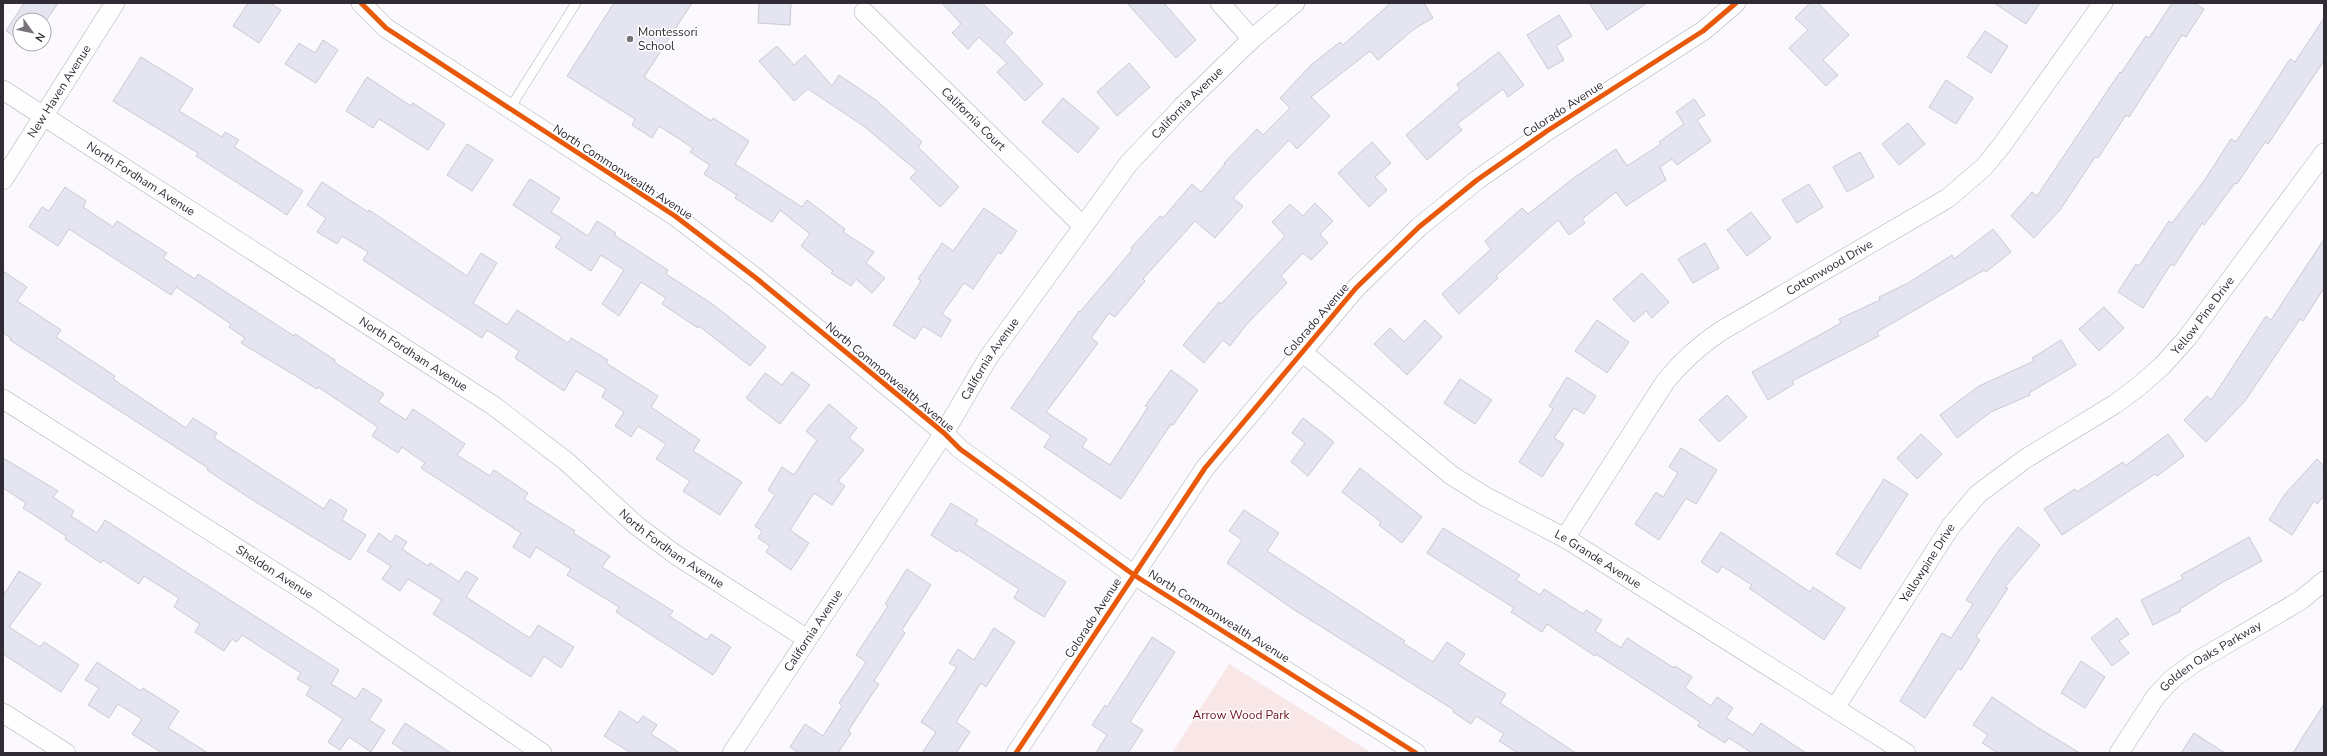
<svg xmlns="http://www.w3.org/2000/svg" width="2327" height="756" font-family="'Nunito Sans',sans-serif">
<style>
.green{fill:#f9e7e8}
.building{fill:#e4e5f1;stroke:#cbcad2}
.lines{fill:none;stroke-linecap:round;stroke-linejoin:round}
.lane-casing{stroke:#b3afb6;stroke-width:10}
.street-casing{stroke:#b3afb6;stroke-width:20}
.lane{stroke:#fefeff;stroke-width:9}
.street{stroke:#fefeff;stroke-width:19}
.cycleway-casing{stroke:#fff;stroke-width:8}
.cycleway{stroke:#e8590c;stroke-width:5}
.poi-dot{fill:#78737b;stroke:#fff;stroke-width:1.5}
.labels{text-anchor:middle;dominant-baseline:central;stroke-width:3;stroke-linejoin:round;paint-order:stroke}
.poi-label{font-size:12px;fill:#312b35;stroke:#fff;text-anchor:start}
.street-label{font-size:12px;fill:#312b35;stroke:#fff}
.park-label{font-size:12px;fill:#6b0f1b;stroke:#fff}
</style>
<rect width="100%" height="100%" fill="#fbf9fd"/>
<path class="green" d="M1229 664 1372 753H1172Z"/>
<path class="building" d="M24 3H58L44 24V20H20V40L6 31Z
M248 3H270L281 10 259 43 233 26Z
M614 3H692L644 77 711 121 713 118 749 141 735 164 802 207 807 200 845 229 843 232 874 252 866 263 885 278 872 293 856 279 851 286 831 273 833 271 801 246 810 234 780 210 772 222 735 198 737 195 704 174 710 165 690 152 693 148 659 126 652 138 632 125 635 119 567 76Z
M759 3H791L790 25 758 23Z
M942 3H982L1013 33 1004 42 1043 84 1025 101 997 72 1007 63 979 37 968 49 952 33 961 24Z
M1127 3H1164L1196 40 1176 58Z
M1391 3H1424L1433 18 1414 29 1378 60 1370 51 1311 97 1330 116 1297 149 1289 140 1233 198 1243 206 1215 238 1195 221 1143 279 1145 281 1115 317 1109 313 1091 338 1098 343 1046 412 1087 439 1082 447 1110 465 1148 407 1145 406 1171 370 1198 390 1173 425 1171 424 1121 499 1044 447 1051 436 1011 408 1079 311 1080 312 1132 250 1131 248 1160 216 1163 218 1192 184 1201 192 1225 164 1224 163 1257 129 1263 135 1290 108 1280 98 1311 65 1340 42 1343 45Z
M1589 3H1647L1607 30Z
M1810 3H1818L1849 35 1823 60 1838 75 1826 86 1789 48 1808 30 1795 18Z
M1994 3H2040L2026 24Z
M2172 3H2194L2204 9 2186 37 2182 35 2129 117 2126 115 2098 158 2095 157 2060 210 2034 238 2011 216 2032 192 2037 196 2120 72 2121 73 2146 36 2149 38Z
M1559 15 1572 36 1556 46 1564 60 1548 69 1527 35Z
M2324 18V61L2268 144 2265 142 2237 184 2235 183 2204 225 2202 223 2174 266 2171 264 2143 308 2118 292 2136 264 2139 266 2169 221 2172 223 2204 181 2231 139 2236 142 2290 59 2295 62Z
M1985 31 2008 46 1991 73 1967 57Z
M323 40 338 50 316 83 285 64 299 43 315 53Z
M777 46 794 65 805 55 832 86 839 75 876 100 922 142 918 147 959 187 940 207 910 178 917 171 865 127 808 89 794 101 759 61Z
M1499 52 1524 85 1508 97 1503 89 1457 124 1462 130 1427 160 1406 135 1460 89 1457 84Z
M141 57 193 89 179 111 222 137 225 132 239 140 234 147 303 191 287 215 196 156 198 153 113 101Z
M1129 63 1150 87 1117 116 1097 92Z
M367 77 411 106 413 103 445 124 428 150 379 119 373 128 346 111Z
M1946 80 1973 98 1956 124 1929 107Z
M1063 98 1099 128 1078 153 1042 122Z
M1694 99 1705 115 1697 120 1711 141 1677 165 1672 159 1660 167 1666 180 1626 206 1616 192 1582 219 1585 223 1569 235 1558 220 1496 276 1498 278 1459 314 1442 294 1491 249 1485 241 1522 208 1528 214 1575 177 1616 149 1627 166 1661 144 1659 142 1684 124 1676 112Z
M1908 123 1925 144 1899 165 1882 144Z
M1372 142 1391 163 1375 177 1387 190 1369 207 1338 173Z
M467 144 493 160 472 191 447 175Z
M1860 152 1874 177 1847 192 1833 167Z
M530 179 560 198 551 212 588 236 597 221 616 233 614 235 668 270 666 274 714 305 766 347 750 366 699 326 698 328 662 304 666 298 641 282 619 316 602 304 624 270 601 255 591 271 555 247 562 237 513 205Z
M322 182 368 212 369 210 467 276 481 253 497 263 473 303 507 325 517 310 568 343 571 338 608 360 606 363 658 396 651 407 700 440 693 451 742 482 720 515 683 491 690 481 656 459 666 444 638 426 631 437 615 426 624 412 602 397 606 389 576 371 564 391 515 358 519 351 487 330 482 338 363 260 368 252 342 236 337 244 317 232 326 218 307 205Z
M1809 184 1823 207 1797 223 1782 200Z
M65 187 86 201 83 207 113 227 117 221 167 253 163 258 195 279 198 274 294 336 295 334 335 360 334 362 384 394 378 402 406 420 413 409 465 444 457 455 490 476 494 470 528 493 524 499 575 531 573 533 610 556 602 567 673 611 669 616 707 640 711 634 731 647 713 675 616 612 619 607 567 575 571 569 536 547 530 558 513 547 521 533 421 468 425 463 402 447 398 453 372 436 378 427 318 387 317 389 241 343 245 338 229 327 231 324 176 287 171 295 69 229 58 246 29 227 42 207 49 211Z
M1315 203 1333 221 1320 234 1328 243 1311 260 1303 253 1281 276 1287 283 1246 325 1230 346 1223 340 1204 363 1183 345 1219 302 1221 304 1285 236 1272 222 1290 204 1303 216Z
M984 208 1017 231 1001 254 998 252 973 289 964 283 942 314 951 320 941 337 923 326 915 339 893 325 921 281 918 279 942 243 953 251Z
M1751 212 1771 238 1747 256 1727 230Z
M1993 229 2011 252 1986 272 1984 270 1877 332 1879 336 1792 381 1794 384 1768 400 1752 372 1841 323 1839 319 1880 300 1879 297 1908 283 1952 255 1954 259Z
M2324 239V288L2303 321 2300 319 2245 401 2206 442 2184 420 2207 396 2211 400 2266 316 2271 320Z
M1705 243 1719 268 1693 283 1678 259Z
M3 271 27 287 17 301 61 330 56 337 115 376 113 379 186 428 193 418 217 433 214 438 324 509 330 499 347 510 342 520 366 535 350 560 251 499 207 470 208 468 10 340 11 338 3 333Z
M1642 273 1669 302 1652 318 1646 311 1634 322 1613 299Z
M2104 307 2124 328 2099 351 2079 329Z
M1425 320 1442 337 1407 375 1374 344 1390 328 1404 342Z
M1597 320 1629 342 1607 373 1575 351Z
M2061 340 2076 365 2029 393 2030 395 1991 412 1957 438 1940 415 1979 386 2034 361 2032 358Z
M792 372 810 385 780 424 746 398 765 373 782 385Z
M1567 377 1596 396 1584 414 1574 408 1554 438 1564 444 1542 477 1519 462 1553 409 1549 406Z
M1460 379 1492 400 1475 424 1444 403Z
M1727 395 1747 417 1719 442 1699 420Z
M829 404 857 428 849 438 864 450 838 481 845 486 832 505 814 493 790 530 809 543 791 570 766 552 770 546 758 538 762 531 755 526 775 495 768 490 782 467 794 475 817 440 806 431Z
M1303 418 1334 442 1308 476 1291 462 1305 443 1292 433Z
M1921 434 1942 454 1917 479 1897 458Z
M2168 434 2184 456 2157 476 2155 474 2062 535 2044 509 2075 489 2077 492 2123 462 2125 466Z
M1681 448 1717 470 1696 504 1686 498 1659 540 1635 524 1656 492 1663 497 1678 473 1669 467Z
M3 458 58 491 53 497 74 511 71 516 97 533 105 520 339 670 331 684 356 699 363 688 382 700 369 720 385 730 371 752 349 737 340 750 328 742 343 719 306 695 311 687 297 679 301 673 242 635 237 642 232 639 224 651 195 632 200 624 174 607 179 598 144 576 139 584 103 560 101 563 65 539 66 536 23 508 26 503 3 488Z
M2317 459 2324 466V496L2317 504 2314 501 2292 535 2269 520 2285 494Z
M1360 468 1422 517 1402 543 1379 525 1381 522 1342 492Z
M1884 479 1908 494 1860 569 1836 554Z
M951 503 978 520 975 524 1066 582 1044 617 1014 598 1019 589 959 550 957 552 931 535Z
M1244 510 1279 533 1267 551 1405 641 1403 643 1433 662 1447 642 1465 654 1458 664 1506 694 1500 703 1576 753H1518L1499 741 1504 734 1476 716 1471 724 1453 712 1454 710 1293 609 1227 563 1242 540 1229 531Z
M2018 527 2040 545 2005 587 2008 588 1976 637 1980 640 1961 670 1958 668 1925 718 1900 701 1942 633 1951 638 1973 604 1966 600 1999 550Z
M1443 528 1520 575 1516 580 1540 595 1544 589 1583 614 1586 610 1602 620 1595 631 1621 648 1627 638 1674 668 1675 666 1692 677 1685 688 1711 706 1717 697 1733 708 1726 718 1753 735 1761 723 1806 753H1752L1729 738 1725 743 1698 726 1700 722 1596 654 1595 656 1547 624 1542 632 1511 612 1514 608 1427 553Z
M1721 532 1810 592 1813 587 1845 608 1824 640 1749 588 1752 585 1722 566 1718 573 1701 562Z
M379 533 391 542 396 535 407 542 402 549 428 566 430 563 459 582 466 571 478 578 466 597 530 638 538 625 574 647 561 668 544 656 531 677 433 614 442 600 408 579 400 591 382 579 391 566 367 551Z
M2249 537 2262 561 2223 582 2180 609 2181 611 2153 625 2141 600 2183 579 2181 575Z
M907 569 931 585 902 630 905 633 874 681 879 684 848 731 851 733 838 753H799L790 747 805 724 823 736 842 706 839 703 866 662 856 655 888 606 885 604Z
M19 571 41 584 9 627 40 647 44 642 79 665 61 692 3 654V596Z
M2117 618 2129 634 2119 641 2129 653 2112 666 2091 638Z
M994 628 1015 642 986 687 981 683 956 722 970 732 956 753H922L936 732 921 722 957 667 949 663 958 649 974 660Z
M1152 637 1175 652 1130 722 1143 730 1128 753H1096L1107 735 1092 725 1105 705 1107 707Z
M2081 661 2105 677 2085 708 2061 693Z
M97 662 141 691 143 688 179 711 168 728 208 753H162L132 734 142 719 118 704 109 718 88 705 99 688 85 680Z
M1992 697 2040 729 2080 753H1998L1982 743 1988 735 1973 725Z
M2324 704V753H2293L2304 735Z
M620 711 638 723 643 716 657 725 651 734 680 753H631L604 736Z
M405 723 451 753H407L392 743Z
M2194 733 2225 753H2181Z"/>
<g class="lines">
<g class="lane-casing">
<path id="lane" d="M510 108 576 3"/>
</g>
<g class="street-casing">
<g id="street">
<path d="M361 3 386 28 675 216 756 278 944 433 960 449 1134 575 1416 753"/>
<path d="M1220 3 1252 39"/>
<path id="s1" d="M864 12 1083 226"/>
<path id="s2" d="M3 90 494 406 567 462 637 526 676 555 807 639"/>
<path id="s3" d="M3 180 115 3"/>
<path id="s4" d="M1301 351 1451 475 1486 497 1565 538 1906 753"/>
<path id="s5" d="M3 399 317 599 542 753"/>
<path id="s6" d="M1565 538 1665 382C1682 361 1698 346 1721 331L1948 198 1984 167 2002 145 2103 3"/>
<path id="s7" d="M1835 708 1951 526 1978 494 2025 459 2115 404 2138 387 2162 366 2187 338 2324 153"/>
<path d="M3 713 66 753"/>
<path id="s8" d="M732 753 944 433 988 358 1129 163 1182 107 1252 39 1295 3"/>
<path d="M1016 753 1205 468 1356 288 1419 227 1477 180 1547 131 1703 31 1736 3"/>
<path id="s9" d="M2119 753 2156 696 2172 679 2194 663 2301 600 2324 581"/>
</g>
</g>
<use href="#lane" class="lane"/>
<use href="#street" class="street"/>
<g class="cycleway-casing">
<path id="cycleway" d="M361 3 386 28 675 216 756 278 944 433 960 449 1134 575 1416 753
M1016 753 1205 468 1356 288 1419 227 1477 180 1547 131 1703 31 1736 3"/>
</g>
<use href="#cycleway" class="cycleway"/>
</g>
<circle class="poi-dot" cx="630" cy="39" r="4"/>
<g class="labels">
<g class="poi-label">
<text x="638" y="32">Montessori<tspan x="638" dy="14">School</tspan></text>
</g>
<g class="street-label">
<text stroke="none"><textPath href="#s3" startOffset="105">New Haven Avenue</textPath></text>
<text stroke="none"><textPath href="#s8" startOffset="795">California Avenue</textPath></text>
<text transform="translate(1563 109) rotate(-33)">Colorado Avenue</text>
<text stroke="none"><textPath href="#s1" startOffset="153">California Court</textPath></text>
<text transform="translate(623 172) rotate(33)">North Commonwealth Avenue</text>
<text stroke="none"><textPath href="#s2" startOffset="164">North Fordham Avenue</textPath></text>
<text stroke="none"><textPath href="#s6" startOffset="387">Cottonwood Drive</textPath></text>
<text stroke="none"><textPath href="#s7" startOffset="547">Yellow Pine Drive</textPath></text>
<text transform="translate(1316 320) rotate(-49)">Colorado Avenue</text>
<text stroke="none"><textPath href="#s2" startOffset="488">North Fordham Avenue</textPath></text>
<text stroke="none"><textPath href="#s8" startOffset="471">California Avenue</textPath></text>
<text transform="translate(890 377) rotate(40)">North Commonwealth Avenue</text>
<text stroke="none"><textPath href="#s2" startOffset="812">North Fordham Avenue</textPath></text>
<text stroke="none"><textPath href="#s4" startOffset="364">Le Grande Avenue</textPath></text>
<text stroke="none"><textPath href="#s7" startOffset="172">Yellowpine Drive</textPath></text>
<text stroke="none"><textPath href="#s5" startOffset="322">Sheldon Avenue</textPath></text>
<text transform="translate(1219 616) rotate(32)">North Commonwealth Avenue</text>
<text transform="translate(1093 618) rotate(-57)">Colorado Avenue</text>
<text stroke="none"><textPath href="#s8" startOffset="147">California Avenue</textPath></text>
<text stroke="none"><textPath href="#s9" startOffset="136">Golden Oaks Parkway</textPath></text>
</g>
<g class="park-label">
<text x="1241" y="715">Arrow Wood Park</text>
</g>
</g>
<rect width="2327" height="756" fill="none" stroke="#312b35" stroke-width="8"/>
<g transform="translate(32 32) rotate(123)"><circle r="19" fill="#ffffff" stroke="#adaaae"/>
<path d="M0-3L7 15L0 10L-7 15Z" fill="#78737b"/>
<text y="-6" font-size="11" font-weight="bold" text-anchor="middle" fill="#312b35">N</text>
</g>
</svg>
